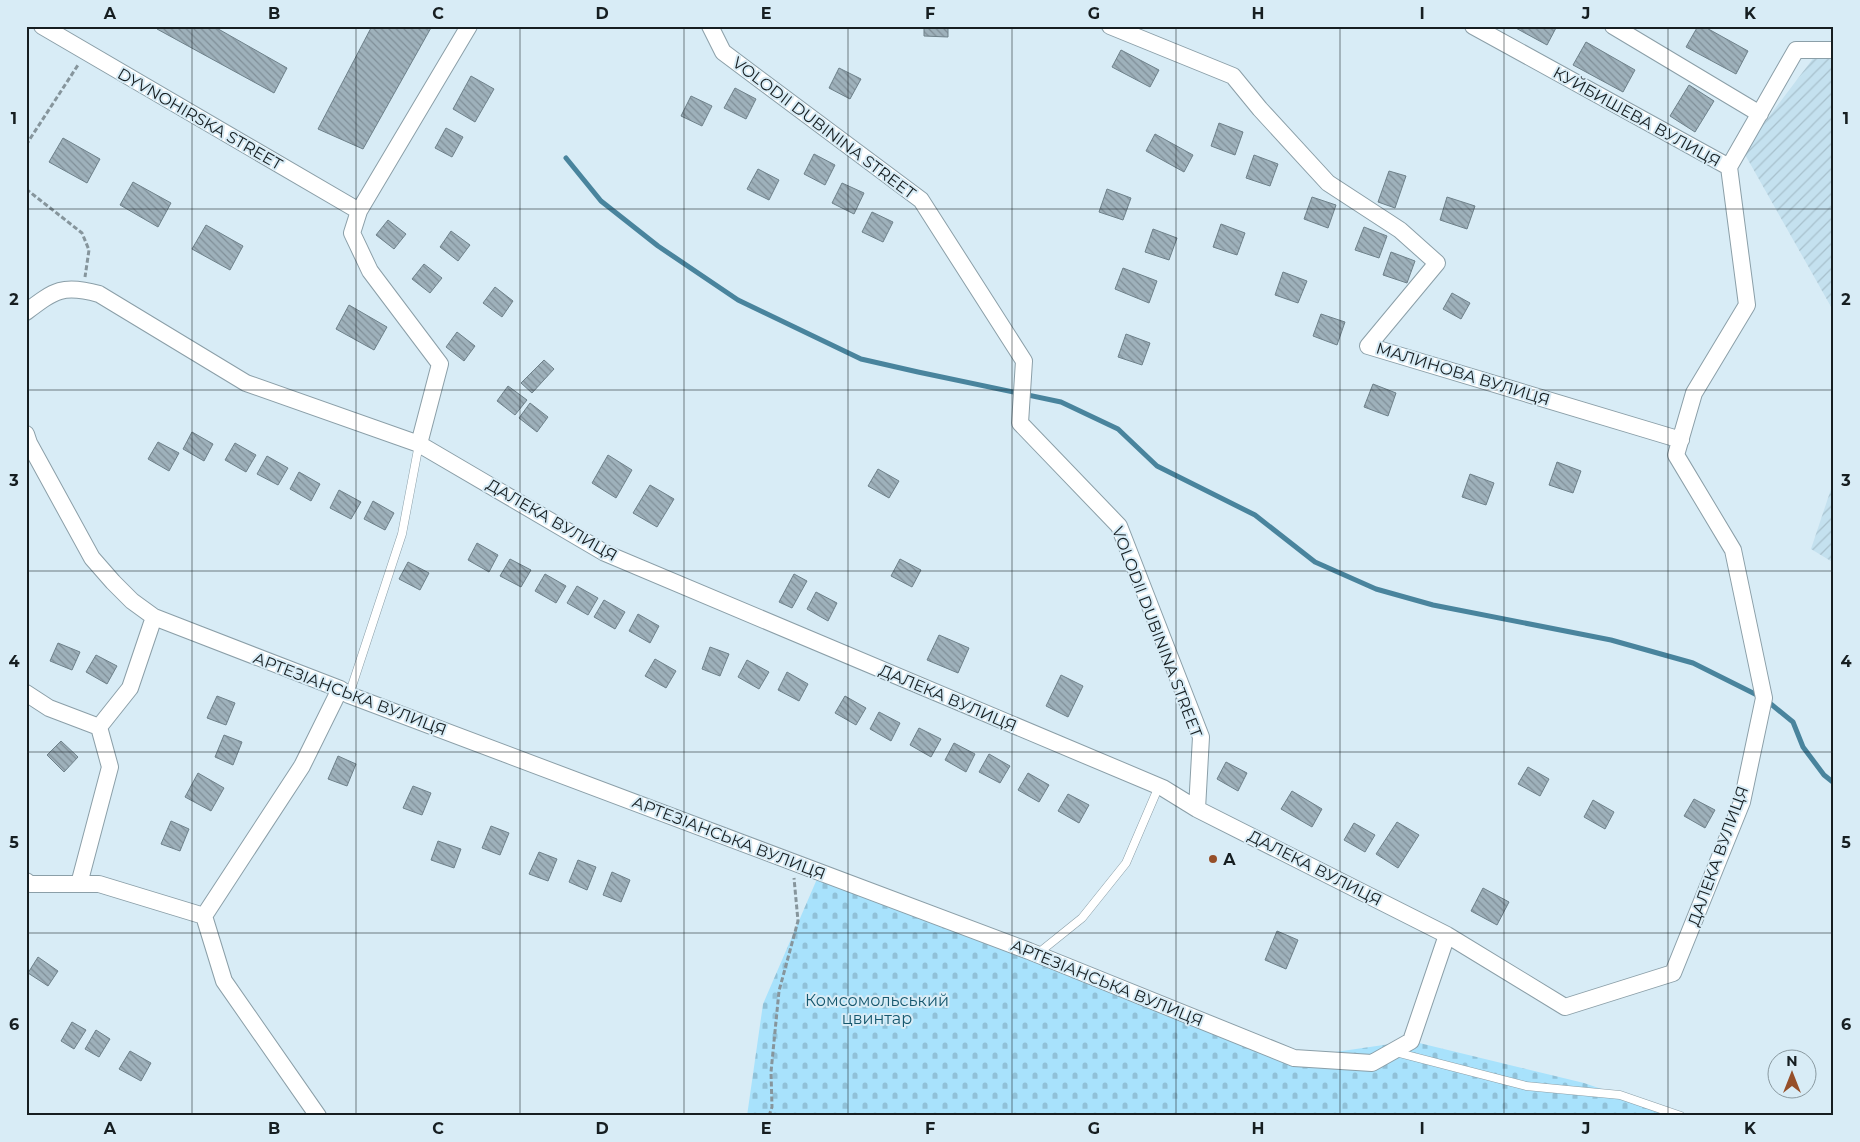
<svg xmlns="http://www.w3.org/2000/svg" width="1860" height="1142" font-family="Montserrat,sans-serif">
<style>
.industrial{fill:url(#industrial-furrows)}
.cemetery{fill:url(#cemetery-stones)}
.lines{fill:none;stroke-linecap:round;stroke-linejoin:round}
.stream{stroke:#49849d;stroke-width:5}
.building{fill:url(#building-back-hatch);stroke:#6e818a}
.lane-casing{stroke:#8b9fa8;stroke-width:9}
.street-casing{stroke:#8b9fa8;stroke-width:18}
.path{stroke:#86959c;stroke-width:3;stroke-dasharray:5 2.5;stroke-linecap:butt}
.lane{stroke:#fff;stroke-width:8}
.street{stroke:#fff;stroke-width:16}
.grid{fill:none;stroke:#161e21;stroke-width:1;stroke-opacity:0.55}
.poi-dot{fill:#964f29;stroke:#d8ecf6;stroke-width:2}
.labels{text-anchor:middle;dominant-baseline:central;stroke-width:4;stroke-linejoin:round;paint-order:stroke}
.street-label{font-size:16px;fill:#161e21;stroke:#d8ecf6}
.poi-label{font-size:16px;font-weight:bold;fill:#161e21;stroke:#d8ecf6;text-anchor:start}
.park-label{font-size:16px;fill:#15576e;stroke:#d8ecf6}
.neatline{fill:none;stroke:#161e21;stroke-width:2}
.grid-label{font-size:16px;text-anchor:middle;font-weight:bold;fill:#161e21}
</style>
<defs>
<pattern id="industrial-furrows" width="10" height="10" patternUnits="userSpaceOnUse" patternTransform="scale(1.25)"><rect width="10" height="10" fill="#c4e1ef"/><path d="M-1 1l2-2M0 10L10 0M9 11l2-2" fill="none" stroke="#a8c1cd"/></pattern>
<pattern id="cemetery-stones" width="16" height="16" patternUnits="userSpaceOnUse" patternTransform="scale(1.25)"><rect width="16" height="16" fill="#a8e2fc"/><path d="M2 7V4a2 2 0 0 1 4 0v3zM10 15v-3a2 2 0 0 1 4 0v3z" fill="#90c1d8"/></pattern>
<pattern id="building-back-hatch" width="6" height="6" patternUnits="userSpaceOnUse" patternTransform="scale(1.25)"><rect width="6" height="6" fill="#9eb1bb"/><path d="M-1 5l2 2M0 0l6 6M5-1l2 2" fill="none" stroke="#808f98"/></pattern>
</defs>
<rect width="100%" height="100%" fill="#d8ecf6"/>
<path class="industrial" d="M1834 43V312L1743 151 1824 44Z
M1834 480V563L1811 549Z"/>
<path class="cemetery" d="M820 872 1294 1058 1411 1041 1584 1083 1681 1116H747L763 1004Z"/>
<g class="lines">
<path class="stream" d="M566 158 601 201 658 246 738 300 861 359 918 372 1061 402 1118 429 1157 466 1255 515 1315 562 1376 589 1433 605 1611 640 1693 663 1759 696
M1766 700 1793 722 1803 747 1824 775 1834 783"/>
</g>
<path class="building" d="M158 26H213L287 68 274 93 157 29Z
M372 26H432L363 149 318 129Z
M924 26H948V37L924 36Z
M1512 26H1557L1547 45Z
M1698 26H1703L1748 51 1736 74 1686 47Z
M1586 42 1635 70 1623 92 1573 65Z
M1121 50 1159 70 1150 87 1112 67Z
M839 68 861 79 850 99 829 88Z
M471 76 494 89 475 122 453 109Z
M1689 85 1714 101 1695 132 1670 116Z
M735 88 756 99 746 119 724 108Z
M691 96 712 106 702 126 681 116Z
M1219 123 1243 132 1235 155 1211 146Z
M446 128 463 137 452 157 435 148Z
M1155 134 1193 155 1184 172 1146 151Z
M63 138 100 159 87 183 49 162Z
M814 154 835 165 825 185 804 174Z
M1254 155 1278 164 1270 186 1246 178Z
M758 169 779 180 769 200 747 189Z
M1389 171 1406 176 1395 208 1378 202Z
M133 182 171 203 158 227 120 205Z
M842 183 864 193 854 214 832 203Z
M1107 189 1131 198 1123 220 1099 212Z
M1312 197 1336 205 1328 228 1304 219Z
M1447 197 1475 206 1467 229 1440 220Z
M872 212 893 222 883 242 862 232Z
M388 220 406 234 394 249 376 235Z
M1221 224 1245 233 1237 255 1213 247Z
M206 225 243 246 230 270 192 249Z
M1364 227 1387 236 1379 258 1355 250Z
M1153 229 1177 238 1169 260 1145 252Z
M451 231 470 245 458 261 440 247Z
M1391 252 1415 261 1407 283 1383 275Z
M424 264 442 278 430 293 412 279Z
M1123 268 1157 281 1149 303 1115 289Z
M1283 272 1307 281 1298 303 1275 295Z
M495 287 513 301 502 317 483 303Z
M1452 293 1470 303 1461 319 1443 309Z
M349 305 387 327 374 350 336 329Z
M1321 314 1345 322 1337 345 1313 336Z
M457 332 475 346 464 361 446 347Z
M1126 334 1150 343 1142 365 1118 357Z
M544 360 554 369 532 393 521 383Z
M1373 384 1396 393 1388 416 1364 407Z
M508 386 527 400 515 415 497 401Z
M530 403 548 417 537 432 519 418Z
M192 432 213 444 204 461 183 449Z
M158 442 179 453 169 471 148 459Z
M235 443 256 455 246 472 225 460Z
M608 455 632 470 616 498 592 483Z
M267 456 288 468 278 485 257 474Z
M1557 462 1581 471 1573 493 1549 485Z
M878 469 899 481 889 498 868 486Z
M299 472 320 484 311 501 290 489Z
M1470 474 1494 483 1486 505 1462 497Z
M650 485 674 499 657 527 633 513Z
M339 490 361 502 351 519 330 508Z
M373 501 394 513 385 530 364 519Z
M477 543 498 555 489 572 468 560Z
M510 559 531 570 521 587 500 576Z
M900 559 921 570 912 587 891 576Z
M408 562 429 573 420 590 399 579Z
M545 574 566 586 556 603 535 591Z
M794 574 807 581 792 608 779 602Z
M577 586 598 598 588 615 567 603Z
M816 592 837 603 828 621 807 609Z
M604 600 625 612 615 629 594 617Z
M638 614 659 626 650 643 629 631Z
M939 635 969 648 958 673 927 660Z
M58 643 80 652 72 670 50 661Z
M710 647 729 654 720 676 702 669Z
M96 655 117 666 107 684 86 672Z
M655 659 676 671 666 688 645 676Z
M747 660 769 672 759 689 738 677Z
M787 672 808 684 799 701 778 690Z
M1061 675 1083 686 1068 717 1046 706Z
M217 696 235 703 226 725 207 718Z
M845 696 866 708 856 725 835 713Z
M879 712 900 723 891 741 870 729Z
M919 728 941 739 931 757 910 745Z
M224 735 242 742 233 765 215 757Z
M61 741 78 757 64 772 47 755Z
M954 743 975 754 966 772 945 760Z
M989 754 1010 766 1000 783 979 772Z
M338 756 356 764 347 786 328 779Z
M1226 762 1247 773 1238 791 1217 779Z
M1528 767 1549 779 1540 796 1518 784Z
M198 773 224 788 211 811 185 797Z
M1028 773 1049 785 1039 802 1018 790Z
M413 786 431 793 422 815 403 808Z
M1292 791 1322 809 1312 827 1281 809Z
M1068 794 1089 805 1079 823 1058 811Z
M1694 799 1715 810 1705 828 1684 816Z
M1593 800 1614 812 1605 829 1584 817Z
M171 821 189 829 180 851 161 844Z
M1397 822 1419 835 1398 868 1376 854Z
M1354 823 1375 835 1365 852 1344 840Z
M491 826 509 833 500 855 482 848Z
M438 841 461 849 454 868 431 860Z
M539 852 557 859 548 881 529 874Z
M578 860 596 867 587 890 569 882Z
M612 872 630 880 621 902 603 895Z
M1483 888 1509 902 1497 925 1471 911Z
M1277 931 1298 940 1286 969 1265 960Z
M38 957 58 971 48 986 28 973Z
M72 1022 86 1030 74 1049 61 1041Z
M96 1030 110 1039 99 1057 85 1049Z
M130 1051 151 1063 141 1081 119 1069Z"/>
<g class="lines">
<g class="lane-casing">
<path id="lane" d="M349 695 402 534 419 444
M1036 955 1082 918 1126 863 1159 786
M1395 1052 1526 1086 1620 1095 1681 1116"/>
</g>
<g class="street-casing">
<path id="street" d="M42 26 359 211
M710 26 723 52 921 200 1024 361 1020 423 1119 526 1201 737 1197 809
M1110 26 1233 76 1260 109 1328 183 1400 230 1437 263 1368 346 1681 440
M1473 26 1729 167 1796 50H1834
M1613 26 1760 114
M26 312C55 290 63 284 99 294L246 383 419 444 605 553 1163 788 1197 809 1447 935 1565 1007 1673 973 1742 802 1764 698 1733 550 1676 455 1694 393 1747 305 1729 167
M26 434 29 443 92 558 113 582 132 601 154 617 340 689 349 695 1029 951 1294 1058 1372 1063 1411 1041 1447 935
M419 444 440 364 370 271 352 233 359 211 469 26
M26 693 49 708 99 727
M99 727 130 688 154 617
M26 881 30 884H99L204 916
M79 884 110 767 99 727
M318 1116 224 981 204 916 302 766 340 689"/>
</g>
<path class="path" d="M26 145 78 65
M26 189 82 233 89 250 85 277
M769 1116 772 1107 771 1072 779 991 798 921 794 878"/>
<use href="#lane" class="lane"/>
<use href="#street" class="street"/>
</g>
<path class="grid" d="M192 26V1116M356 26V1116M520 26V1116M684 26V1116M848 26V1116M1012 26V1116M1176 26V1116M1340 26V1116M1504 26V1116M1668 26V1116M26 209H1834M26 390H1834M26 571H1834M26 752H1834M26 933H1834"/>
<circle class="poi-dot" cx="1213" cy="859" r="5"/>
<g class="labels">
<g class="street-label">
<text transform="translate(1637 117) rotate(29)">КУЙБИШЕВА ВУЛИЦЯ</text>
<text transform="translate(200 119) rotate(30)">DYVNOHIRSKA STREET</text>
<text transform="translate(824 128) rotate(37)">VOLODII DUBININA STREET</text>
<text transform="translate(1463 374) rotate(17)">МАЛИНОВА ВУЛИЦЯ</text>
<text transform="translate(552 520) rotate(30)">ДАЛЕКА ВУЛИЦЯ</text>
<text transform="translate(1157 632) rotate(69)">VOLODII DUBININA STREET</text>
<text transform="translate(350 694) rotate(21)">АРТЕЗІАНСЬКА ВУЛИЦЯ</text>
<text transform="translate(948 698) rotate(23)">ДАЛЕКА ВУЛИЦЯ</text>
<text transform="translate(729 838) rotate(21)">АРТЕЗІАНСЬКА ВУЛИЦЯ</text>
<text transform="translate(1718 856) rotate(-70)">ДАЛЕКА ВУЛИЦЯ</text>
<text transform="translate(1315 868) rotate(27)">ДАЛЕКА ВУЛИЦЯ</text>
<text transform="translate(1107 983) rotate(22)">АРТЕЗІАНСЬКА ВУЛИЦЯ</text>
</g>
<g class="poi-label">
<text x="1223" y="859">А</text>
</g>
<g class="park-label">
<text x="877" y="1000">Комсомольський<tspan x="877" dy="18">цвинтар</tspan></text>
</g>
</g>
<rect width="1860" height="1142" fill="none" stroke="#d8ecf6" stroke-width="55"/>
<g transform="translate(1792 1074)"><circle r="24" fill="#d8ecf6" stroke="#8a9aa1"/>
<path d="M0-4L9 19L0 12L-9 19Z" fill="#964f29"/>
<text y="-8" font-size="14" font-weight="bold" text-anchor="middle" fill="#161e21">N</text>
</g>
<rect x="28" y="28" width="1804" height="1086" class="neatline"/>
<g class="grid-label">
<text x="110" y="19">A</text>
<text x="274" y="19">B</text>
<text x="438" y="19">C</text>
<text x="602" y="19">D</text>
<text x="766" y="19">E</text>
<text x="930" y="19">F</text>
<text x="1094" y="19">G</text>
<text x="1258" y="19">H</text>
<text x="1422" y="19">I</text>
<text x="1586" y="19">J</text>
<text x="1750" y="19">K</text>
<text x="14" y="124">1</text>
<text x="1846" y="124">1</text>
<text x="14" y="305">2</text>
<text x="1846" y="305">2</text>
<text x="14" y="486">3</text>
<text x="1846" y="486">3</text>
<text x="14" y="667">4</text>
<text x="1846" y="667">4</text>
<text x="14" y="848">5</text>
<text x="1846" y="848">5</text>
<text x="14" y="1030">6</text>
<text x="1846" y="1030">6</text>
<text x="110" y="1134">A</text>
<text x="274" y="1134">B</text>
<text x="438" y="1134">C</text>
<text x="602" y="1134">D</text>
<text x="766" y="1134">E</text>
<text x="930" y="1134">F</text>
<text x="1094" y="1134">G</text>
<text x="1258" y="1134">H</text>
<text x="1422" y="1134">I</text>
<text x="1586" y="1134">J</text>
<text x="1750" y="1134">K</text>
</g>
</svg>
